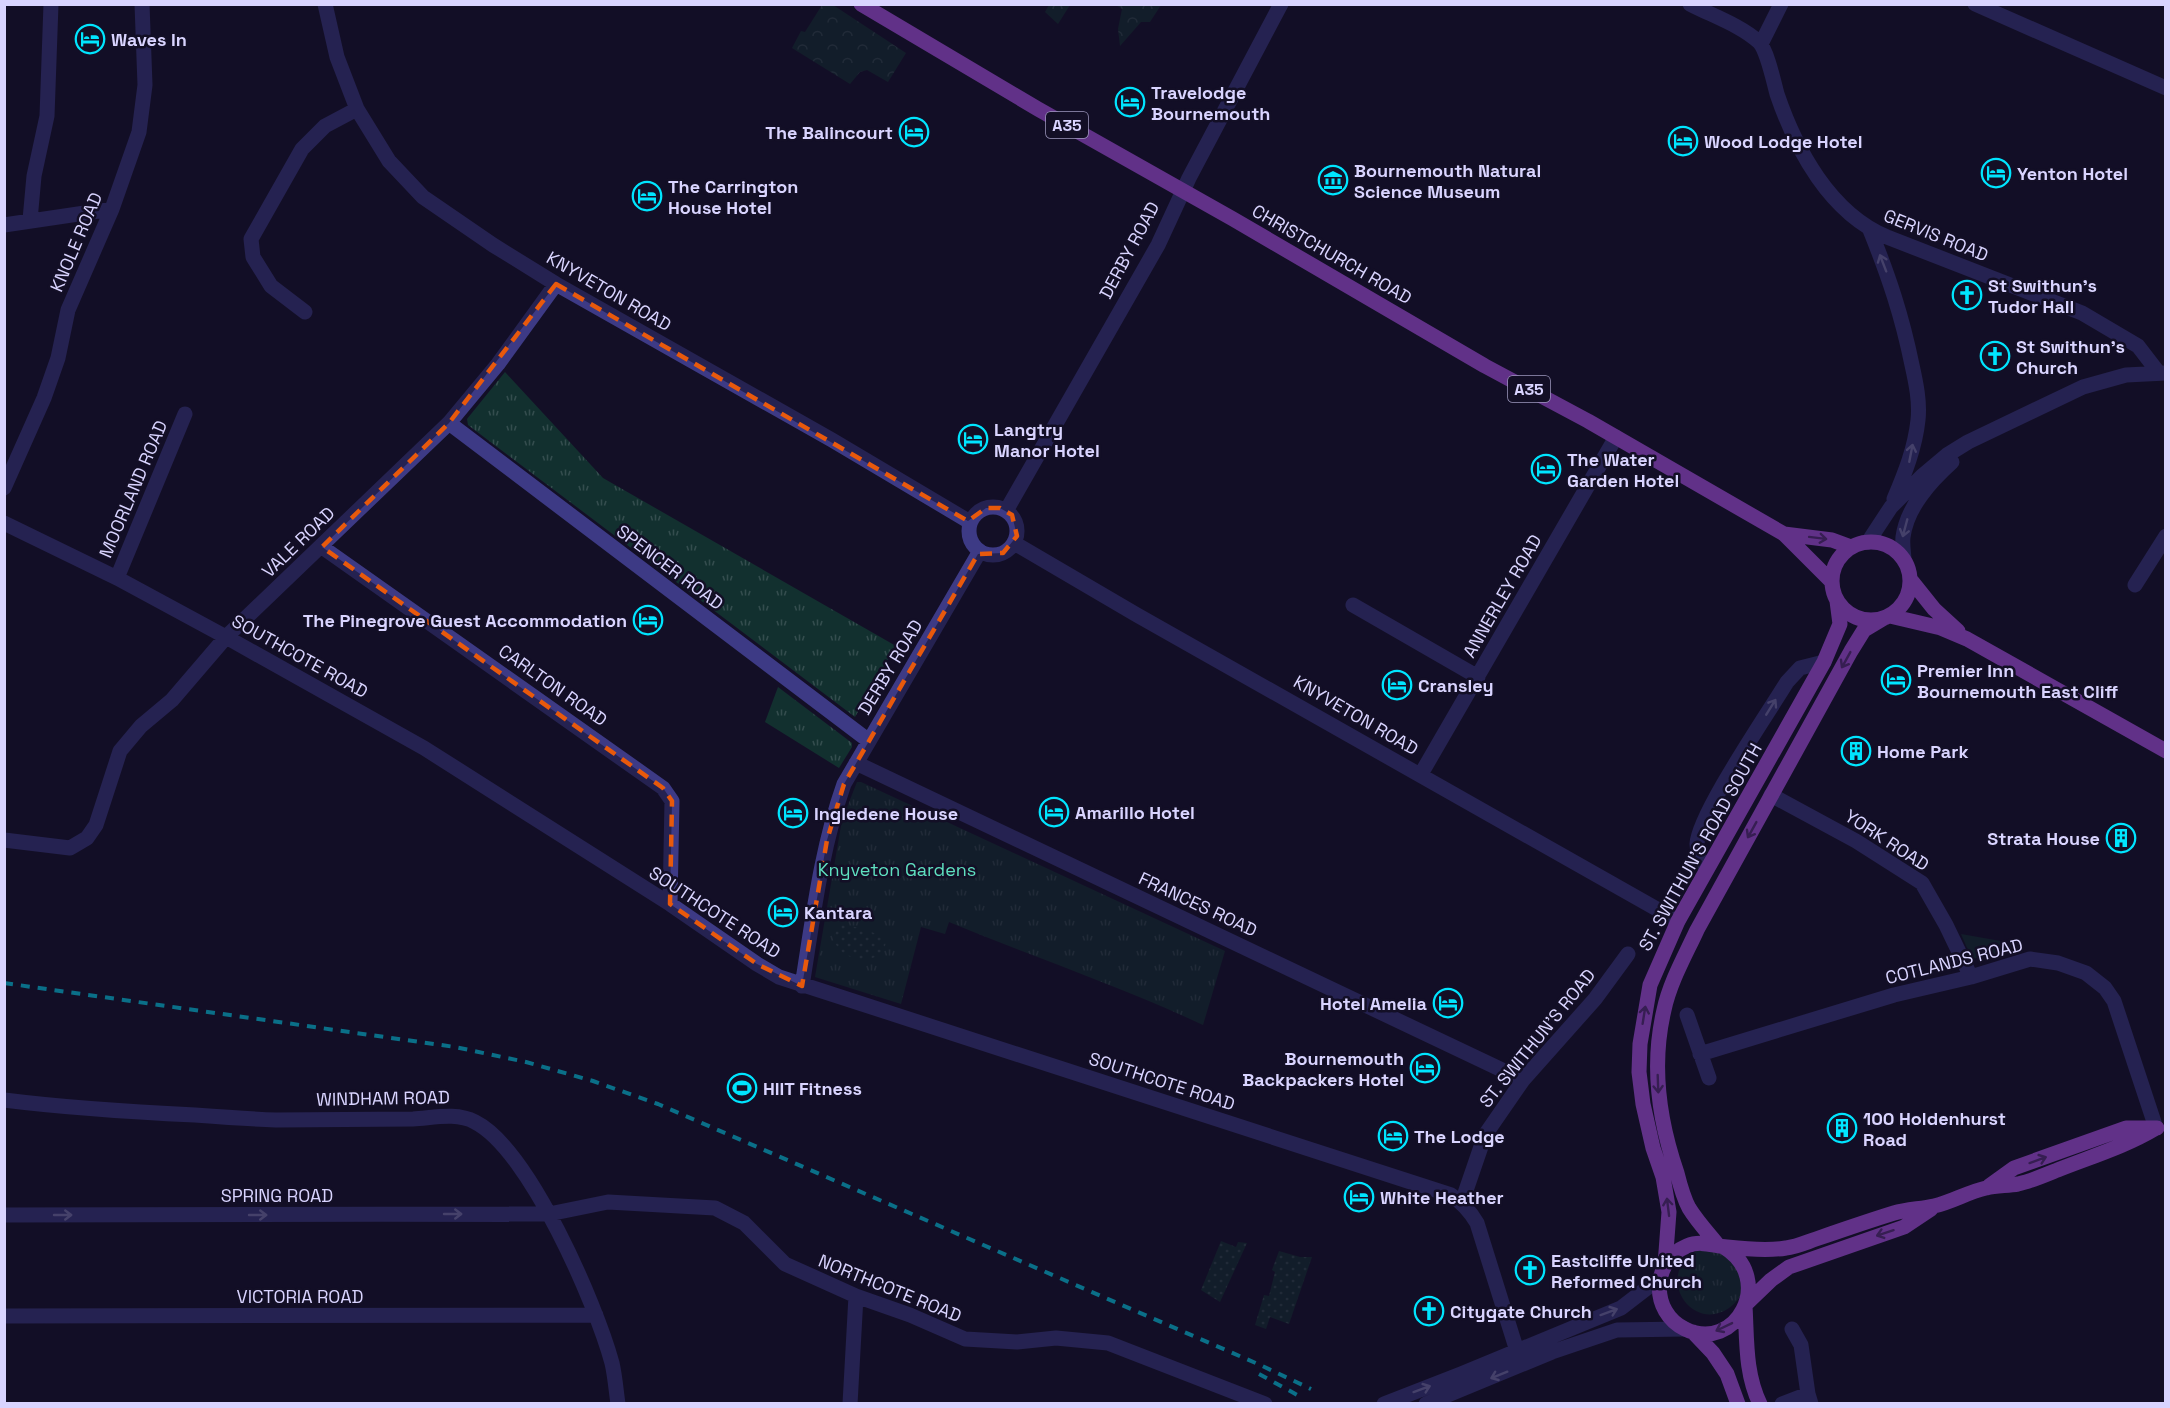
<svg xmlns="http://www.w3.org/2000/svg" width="2170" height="1408" font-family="'Space Grotesk',sans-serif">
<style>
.grass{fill:#12302f}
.forest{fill:url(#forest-crowns)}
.park{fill:url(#park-tufts)}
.garden{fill:url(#garden-dots)}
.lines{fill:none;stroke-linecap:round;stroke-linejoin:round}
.minor{stroke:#3d3a85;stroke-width:15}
.major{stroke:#c25bff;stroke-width:15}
.rail{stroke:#00e5ff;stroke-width:4;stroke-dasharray:9 8;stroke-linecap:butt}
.oneway{stroke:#837fbc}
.oneway2{stroke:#623188}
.marked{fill:none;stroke:#e8590c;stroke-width:4.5;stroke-dasharray:12 8;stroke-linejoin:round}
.labels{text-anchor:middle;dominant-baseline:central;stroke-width:5;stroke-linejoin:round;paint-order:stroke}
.shield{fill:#130f26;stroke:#9e99be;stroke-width:1.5}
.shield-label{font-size:16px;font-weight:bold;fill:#d9d4ff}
.poi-label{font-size:18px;font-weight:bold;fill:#d9d4ff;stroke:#130f26;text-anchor:start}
.street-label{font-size:18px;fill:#d9d4ff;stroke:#130f26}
.park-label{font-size:18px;fill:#5fe0c0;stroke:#130f26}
</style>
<defs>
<pattern id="forest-crowns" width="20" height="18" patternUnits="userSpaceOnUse" patternTransform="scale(1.5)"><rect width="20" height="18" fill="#12302f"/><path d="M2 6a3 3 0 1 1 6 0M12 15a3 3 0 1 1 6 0" fill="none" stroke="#344d4e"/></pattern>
<pattern id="park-tufts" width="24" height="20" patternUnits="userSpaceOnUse" patternTransform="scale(1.5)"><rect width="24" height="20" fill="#12302f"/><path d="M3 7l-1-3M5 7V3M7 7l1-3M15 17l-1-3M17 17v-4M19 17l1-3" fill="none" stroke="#344d4e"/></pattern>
<pattern id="garden-dots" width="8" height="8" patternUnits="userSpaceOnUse" patternTransform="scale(1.5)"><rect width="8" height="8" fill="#12302f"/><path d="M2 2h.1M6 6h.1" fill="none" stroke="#344d4e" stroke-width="1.8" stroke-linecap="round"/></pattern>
</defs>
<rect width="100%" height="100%" fill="#130f26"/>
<path class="grass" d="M1961 934 2012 943 2019 948 1972 959Z"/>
<path class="forest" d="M833 5 906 53 888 82 867 70 860 72 850 84 792 48 801 31 805 32 822 5Z
M1049 5H1070L1058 24 1045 12Z
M1116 5H1161L1150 22H1141L1120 46 1118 29 1122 9Z"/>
<path class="park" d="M505 372 603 478 896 646 855 717 468 425 467 419Z
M778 687 852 743V747L839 768 765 722Z
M857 782H861L1225 951 1203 1025C1120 986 1033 957 949 922L945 934 921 927 901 1004 815 977 842 820Z
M1703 1248 1734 1257C1736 1266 1743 1280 1742 1289 1742 1296 1735 1304 1729 1308 1690 1335 1650 1269 1703 1248Z"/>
<path class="garden" d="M842 925C857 927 875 930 886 941 884 963 855 964 841 951 838 948 835 943 833 939L837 929Z
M1221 1241 1236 1247 1238 1242 1247 1243 1220 1302 1201 1290Z
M1279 1251 1300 1257H1312L1289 1324 1270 1317 1266 1329 1255 1325 1264 1295 1269 1296 1275 1272 1272 1270Z"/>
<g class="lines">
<path class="minor" d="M325 4 337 57 357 109 389 161 423 197 493 245 556 284 832 440 970 522
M1690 4C1713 16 1740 25 1759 42 1767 50 1774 83 1777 94 1796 150 1830 213 1887 237L2082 313 2138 346 2158 372
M1975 4 2166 88
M1761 44 1781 4
M30 220 34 176 47 116 51 4
M4 225 112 209
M1870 230C1889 277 1902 316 1912 365 1916 383 1920 402 1918 420 1915 448 1905 473 1894 499
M305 312 271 286 253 257 251 239 302 149 325 126 357 109
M449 423 869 741
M4 488 44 398 58 358 68 310 112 209 139 132 145 85 142 4
M969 531a24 24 0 1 1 48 0a24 24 0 1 1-48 0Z
M1006 511 1158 245 1189 178 1281 4
M4 523 117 578 226 637 424 748 670 904 757 964 779 977 1451 1195C1463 1203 1470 1211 1477 1223L1517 1351
M1868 542 1891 507 1922 476 1947 455 1968 442 2083 387 2126 375 2166 373
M1014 543 1137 615 1678 921
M322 547 663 788 672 801 670 904
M1904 561C1904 553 1902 545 1903 537 1907 507 1930 482 1952 462
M117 578 185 414
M2135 585 2166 536
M1353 605 1478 677
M856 763 1523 1080
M1421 774 1616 437
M1771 795 1856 841 1922 883 1946 925 1971 977
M4 840 70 848 87 838 96 825 120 751 141 726 172 700 226 637 449 423 498 364 556 284
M1706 870C1701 862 1697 855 1697 844 1698 815 1769 712 1787 682L1800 668 1824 662
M802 986C813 918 821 849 844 784L980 551
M1687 1015 1709 1078
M1700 1054 1894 995 1971 977 2030 959 2058 963 2086 973 2105 988 2114 1001 2156 1128
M4 1100C68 1108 131 1112 195 1115 222 1117 249 1119 276 1120 322 1120 367 1119 413 1119 433 1118 456 1112 475 1122 529 1149 596 1304 612 1363 615 1376 616 1390 618 1404
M1462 1202 1485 1135 1523 1080 1595 999 1628 954
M4 1215 549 1214 608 1202 715 1208 744 1223 785 1264 856 1296 910 1315 965 1339 1017 1342 1056 1338 1108 1343 1265 1404
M4 1316 596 1315
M1792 1329 1801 1345 1808 1394 1811 1404
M850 1404 856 1296
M1384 1404 1461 1374 1621 1308 1660 1278
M1426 1404 1552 1352 1617 1330 1685 1329
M1782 1404 1808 1394"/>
<path class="major" d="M861 4 1038 109 1233 219 1485 366 1588 421 1784 534 1831 581
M1784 534 1832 540 1851 547
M1832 581a39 39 0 1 1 78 0a39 39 0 1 1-78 0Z
M1910 579 1934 609 1958 631
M1890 616 1941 628 1967 639 2166 751
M1989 1186 2014 1168 2126 1128H2157
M1717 1244C1708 1233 1697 1221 1689 1208 1683 1197 1680 1185 1677 1173 1659 1121 1651 1065 1664 1010 1670 982 1685 956 1697 930L1851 651 1864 630 1884 618
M1724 1247C1776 1279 1736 1354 1685 1329 1650 1312 1651 1261 1687 1246 1701 1240 1713 1246 1727 1247 1745 1249 1768 1251 1786 1248 1796 1247 1807 1242 1816 1239 1842 1230 1868 1221 1894 1213 1907 1209 1921 1209 1934 1206 1952 1202 1968 1192 1986 1188 1996 1185 2007 1186 2018 1184 2032 1181 2047 1174 2060 1169 2093 1156 2126 1146 2156 1128
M1665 1265 1669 1212 1663 1177 1653 1148 1643 1104 1639 1072 1640 1044 1650 985 1678 921 1824 662 1840 624 1837 601
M1747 1303 1771 1280 1789 1267 1904 1227 1931 1209
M1745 1306C1747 1340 1745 1373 1760 1404
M1693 1332 1713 1353 1727 1374 1738 1404"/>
<path class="rail" d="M4 983 455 1047 526 1062 593 1081 658 1104 1258 1364 1311 1389
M1259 1374 1301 1397"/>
</g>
<defs><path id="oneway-shaft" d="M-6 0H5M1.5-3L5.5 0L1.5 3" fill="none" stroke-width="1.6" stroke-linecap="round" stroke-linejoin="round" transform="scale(1.5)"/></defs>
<g class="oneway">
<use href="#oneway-shaft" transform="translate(1883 263) rotate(-111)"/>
<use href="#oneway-shaft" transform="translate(1911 453) rotate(-79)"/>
<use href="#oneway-shaft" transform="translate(1905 528) rotate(105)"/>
<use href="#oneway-shaft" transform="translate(1771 707) rotate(-58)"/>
<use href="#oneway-shaft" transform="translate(453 1214)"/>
<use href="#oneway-shaft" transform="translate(63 1215)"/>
<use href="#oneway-shaft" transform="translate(258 1215)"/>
<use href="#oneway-shaft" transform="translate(1609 1312) rotate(-20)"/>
<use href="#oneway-shaft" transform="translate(1499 1375) rotate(158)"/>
<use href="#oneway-shaft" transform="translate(1422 1389) rotate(-20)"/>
</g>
<g class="oneway2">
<use href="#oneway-shaft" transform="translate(1818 538) rotate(7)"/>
<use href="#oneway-shaft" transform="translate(1846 660) rotate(119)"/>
<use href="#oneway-shaft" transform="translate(1752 830) rotate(119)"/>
<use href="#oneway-shaft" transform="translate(1644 1015) rotate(-81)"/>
<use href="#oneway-shaft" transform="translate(1658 1084) rotate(88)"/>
<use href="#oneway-shaft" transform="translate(2038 1160) rotate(-20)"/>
<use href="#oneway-shaft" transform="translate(1668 1207) rotate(-97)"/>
<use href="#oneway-shaft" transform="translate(1885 1233) rotate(162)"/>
<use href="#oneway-shaft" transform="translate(1724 1327) rotate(154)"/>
</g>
<path d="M0 0H2170V1408H0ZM556 284 968 521 986 508H1000L1012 515 1017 536 1003 553 978 554 844 784 827 840 802 986 757 964 670 904 672 801 663 788 322 547 449 423Z" fill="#130f26" fill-opacity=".55" fill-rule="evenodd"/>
<path class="marked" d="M556 284 968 521 986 508H1000L1012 515 1017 536 1003 553 978 554 844 784 827 840 802 986 757 964 670 904 672 801 663 788 322 547 449 423Z"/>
<defs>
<g id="hotel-ring" transform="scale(1.5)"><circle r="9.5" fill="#130f26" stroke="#00e5ff" stroke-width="1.5"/><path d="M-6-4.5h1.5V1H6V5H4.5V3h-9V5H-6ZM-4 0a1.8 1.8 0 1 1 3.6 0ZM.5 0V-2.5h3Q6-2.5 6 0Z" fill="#00e5ff"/></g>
<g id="museum-ring" transform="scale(1.5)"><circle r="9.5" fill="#130f26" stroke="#00e5ff" stroke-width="1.5"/><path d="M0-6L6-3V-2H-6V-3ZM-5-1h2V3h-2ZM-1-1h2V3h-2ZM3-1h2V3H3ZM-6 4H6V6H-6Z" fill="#00e5ff"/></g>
<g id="church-ring" transform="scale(1.5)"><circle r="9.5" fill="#130f26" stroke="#00e5ff" stroke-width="1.5"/><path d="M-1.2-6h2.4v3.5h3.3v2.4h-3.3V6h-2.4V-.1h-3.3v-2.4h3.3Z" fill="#00e5ff"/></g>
<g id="building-ring" transform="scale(1.5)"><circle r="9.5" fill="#130f26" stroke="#00e5ff" stroke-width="1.5"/><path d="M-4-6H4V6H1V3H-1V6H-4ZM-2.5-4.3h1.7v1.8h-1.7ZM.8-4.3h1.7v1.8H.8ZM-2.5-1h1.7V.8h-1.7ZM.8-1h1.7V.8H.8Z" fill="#00e5ff"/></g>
<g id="stadium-ring" transform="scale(1.5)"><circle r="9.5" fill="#130f26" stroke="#00e5ff" stroke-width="1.5"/><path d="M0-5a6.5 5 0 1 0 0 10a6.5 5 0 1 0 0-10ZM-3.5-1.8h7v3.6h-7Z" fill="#00e5ff"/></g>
</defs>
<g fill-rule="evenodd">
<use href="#hotel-ring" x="90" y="39"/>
<use href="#hotel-ring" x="1130" y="102"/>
<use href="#hotel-ring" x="914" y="132"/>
<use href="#hotel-ring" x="1683" y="141"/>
<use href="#hotel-ring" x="1996" y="173"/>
<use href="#museum-ring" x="1333" y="180"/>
<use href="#hotel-ring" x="647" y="196"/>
<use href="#church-ring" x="1967" y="295"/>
<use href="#church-ring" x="1995" y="356"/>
<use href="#hotel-ring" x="973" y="439"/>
<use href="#hotel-ring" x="1546" y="469"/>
<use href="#hotel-ring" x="648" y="620"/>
<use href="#hotel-ring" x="1896" y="680"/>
<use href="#hotel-ring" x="1397" y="685"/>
<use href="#building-ring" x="1856" y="751"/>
<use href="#hotel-ring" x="1054" y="812"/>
<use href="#hotel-ring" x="793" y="813"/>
<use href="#building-ring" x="2121" y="838"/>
<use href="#hotel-ring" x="783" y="912"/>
<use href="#hotel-ring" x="1448" y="1003"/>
<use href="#hotel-ring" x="1425" y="1068"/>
<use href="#stadium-ring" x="742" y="1088"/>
<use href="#building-ring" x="1842" y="1128"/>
<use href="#hotel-ring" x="1393" y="1136"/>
<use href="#hotel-ring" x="1359" y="1197"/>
<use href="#church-ring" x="1530" y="1270"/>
<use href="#church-ring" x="1429" y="1311"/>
</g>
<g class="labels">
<g class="shield">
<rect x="1046" y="112" width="42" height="26" rx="4.5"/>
<rect x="1508" y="376" width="42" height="26" rx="4.5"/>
</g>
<g class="shield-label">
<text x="1067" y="125">A35</text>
<text x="1529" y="389">A35</text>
</g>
<g class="poi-label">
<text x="111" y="39">Waves In</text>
<text x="1151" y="92">Travelodge<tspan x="1151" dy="21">Bournemouth</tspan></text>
<text x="893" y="132" text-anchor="end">The Balincourt</text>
<text x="1704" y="141">Wood Lodge Hotel</text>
<text x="1354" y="170">Bournemouth Natural<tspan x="1354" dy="21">Science Museum</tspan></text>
<text x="2017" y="173">Yenton Hotel</text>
<text x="668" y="186">The Carrington<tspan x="668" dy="21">House Hotel</tspan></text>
<text x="1988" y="285">St Swithun's<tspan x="1988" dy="21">Tudor Hall</tspan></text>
<text x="2016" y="346">St Swithun's<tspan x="2016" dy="21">Church</tspan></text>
<text x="994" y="429">Langtry<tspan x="994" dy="21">Manor Hotel</tspan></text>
<text x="1567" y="459">The Water<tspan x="1567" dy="21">Garden Hotel</tspan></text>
<text x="627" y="620" text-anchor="end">The Pinegrove Guest Accommodation</text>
<text x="1917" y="670">Premier Inn<tspan x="1917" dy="21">Bournemouth East Cliff</tspan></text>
<text x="1418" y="685">Cransley</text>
<text x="1877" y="751">Home Park</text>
<text x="1075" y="812">Amarillo Hotel</text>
<text x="814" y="813">Ingledene House</text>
<text x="2100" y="838" text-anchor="end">Strata House</text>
<text x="804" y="912">Kantara</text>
<text x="1427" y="1003" text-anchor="end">Hotel Amelia</text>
<text x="1404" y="1058" text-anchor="end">Bournemouth<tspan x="1404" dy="21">Backpackers Hotel</tspan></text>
<text x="763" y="1088">HIIT Fitness</text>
<text x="1863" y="1118">100 Holdenhurst<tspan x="1863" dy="21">Road</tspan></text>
<text x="1414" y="1136">The Lodge</text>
<text x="1380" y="1197">White Heather</text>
<text x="1551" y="1260">Eastcliffe United<tspan x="1551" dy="21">Reformed Church</tspan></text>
<text x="1450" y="1311">Citygate Church</text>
</g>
<g class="street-label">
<text transform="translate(1936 235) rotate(22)">GERVIS ROAD</text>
<text transform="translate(76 242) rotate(-67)">KNOLE ROAD</text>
<text transform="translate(1129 250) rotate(-62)">DERBY ROAD</text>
<text transform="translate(1332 254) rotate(30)">CHRISTCHURCH ROAD</text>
<text transform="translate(609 291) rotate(30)">KNYVETON ROAD</text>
<text transform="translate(133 489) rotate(-67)">MOORLAND ROAD</text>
<text transform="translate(298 542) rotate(-44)">VALE ROAD</text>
<text transform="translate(670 567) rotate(37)">SPENCER ROAD</text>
<text transform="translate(1502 596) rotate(-60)">ANNERLEY ROAD</text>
<text transform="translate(300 656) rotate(29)">SOUTHCOTE ROAD</text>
<text transform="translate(890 667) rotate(-59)">DERBY ROAD</text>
<text transform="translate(553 685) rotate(35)">CARLTON ROAD</text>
<text transform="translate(1356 715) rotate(30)">KNYVETON ROAD</text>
<text transform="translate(1887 840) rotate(33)">YORK ROAD</text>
<text transform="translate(1700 847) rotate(-61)">ST. SWITHUN'S ROAD SOUTH</text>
<text transform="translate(1198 904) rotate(25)">FRANCES ROAD</text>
<text transform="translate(715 912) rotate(33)">SOUTHCOTE ROAD</text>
<text transform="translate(1954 961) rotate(-14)">COTLANDS ROAD</text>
<text transform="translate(1537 1038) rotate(-51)">ST. SWITHUN'S ROAD</text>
<text transform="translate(1162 1081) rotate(18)">SOUTHCOTE ROAD</text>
<text transform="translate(383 1098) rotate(-1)">WINDHAM ROAD</text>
<text x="277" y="1195">SPRING ROAD</text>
<text transform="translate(890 1288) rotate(22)">NORTHCOTE ROAD</text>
<text x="300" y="1296">VICTORIA ROAD</text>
</g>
<g class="park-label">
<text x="897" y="869">Knyveton Gardens</text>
</g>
</g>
<rect width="2170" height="1408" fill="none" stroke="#d9d4ff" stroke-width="12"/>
</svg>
